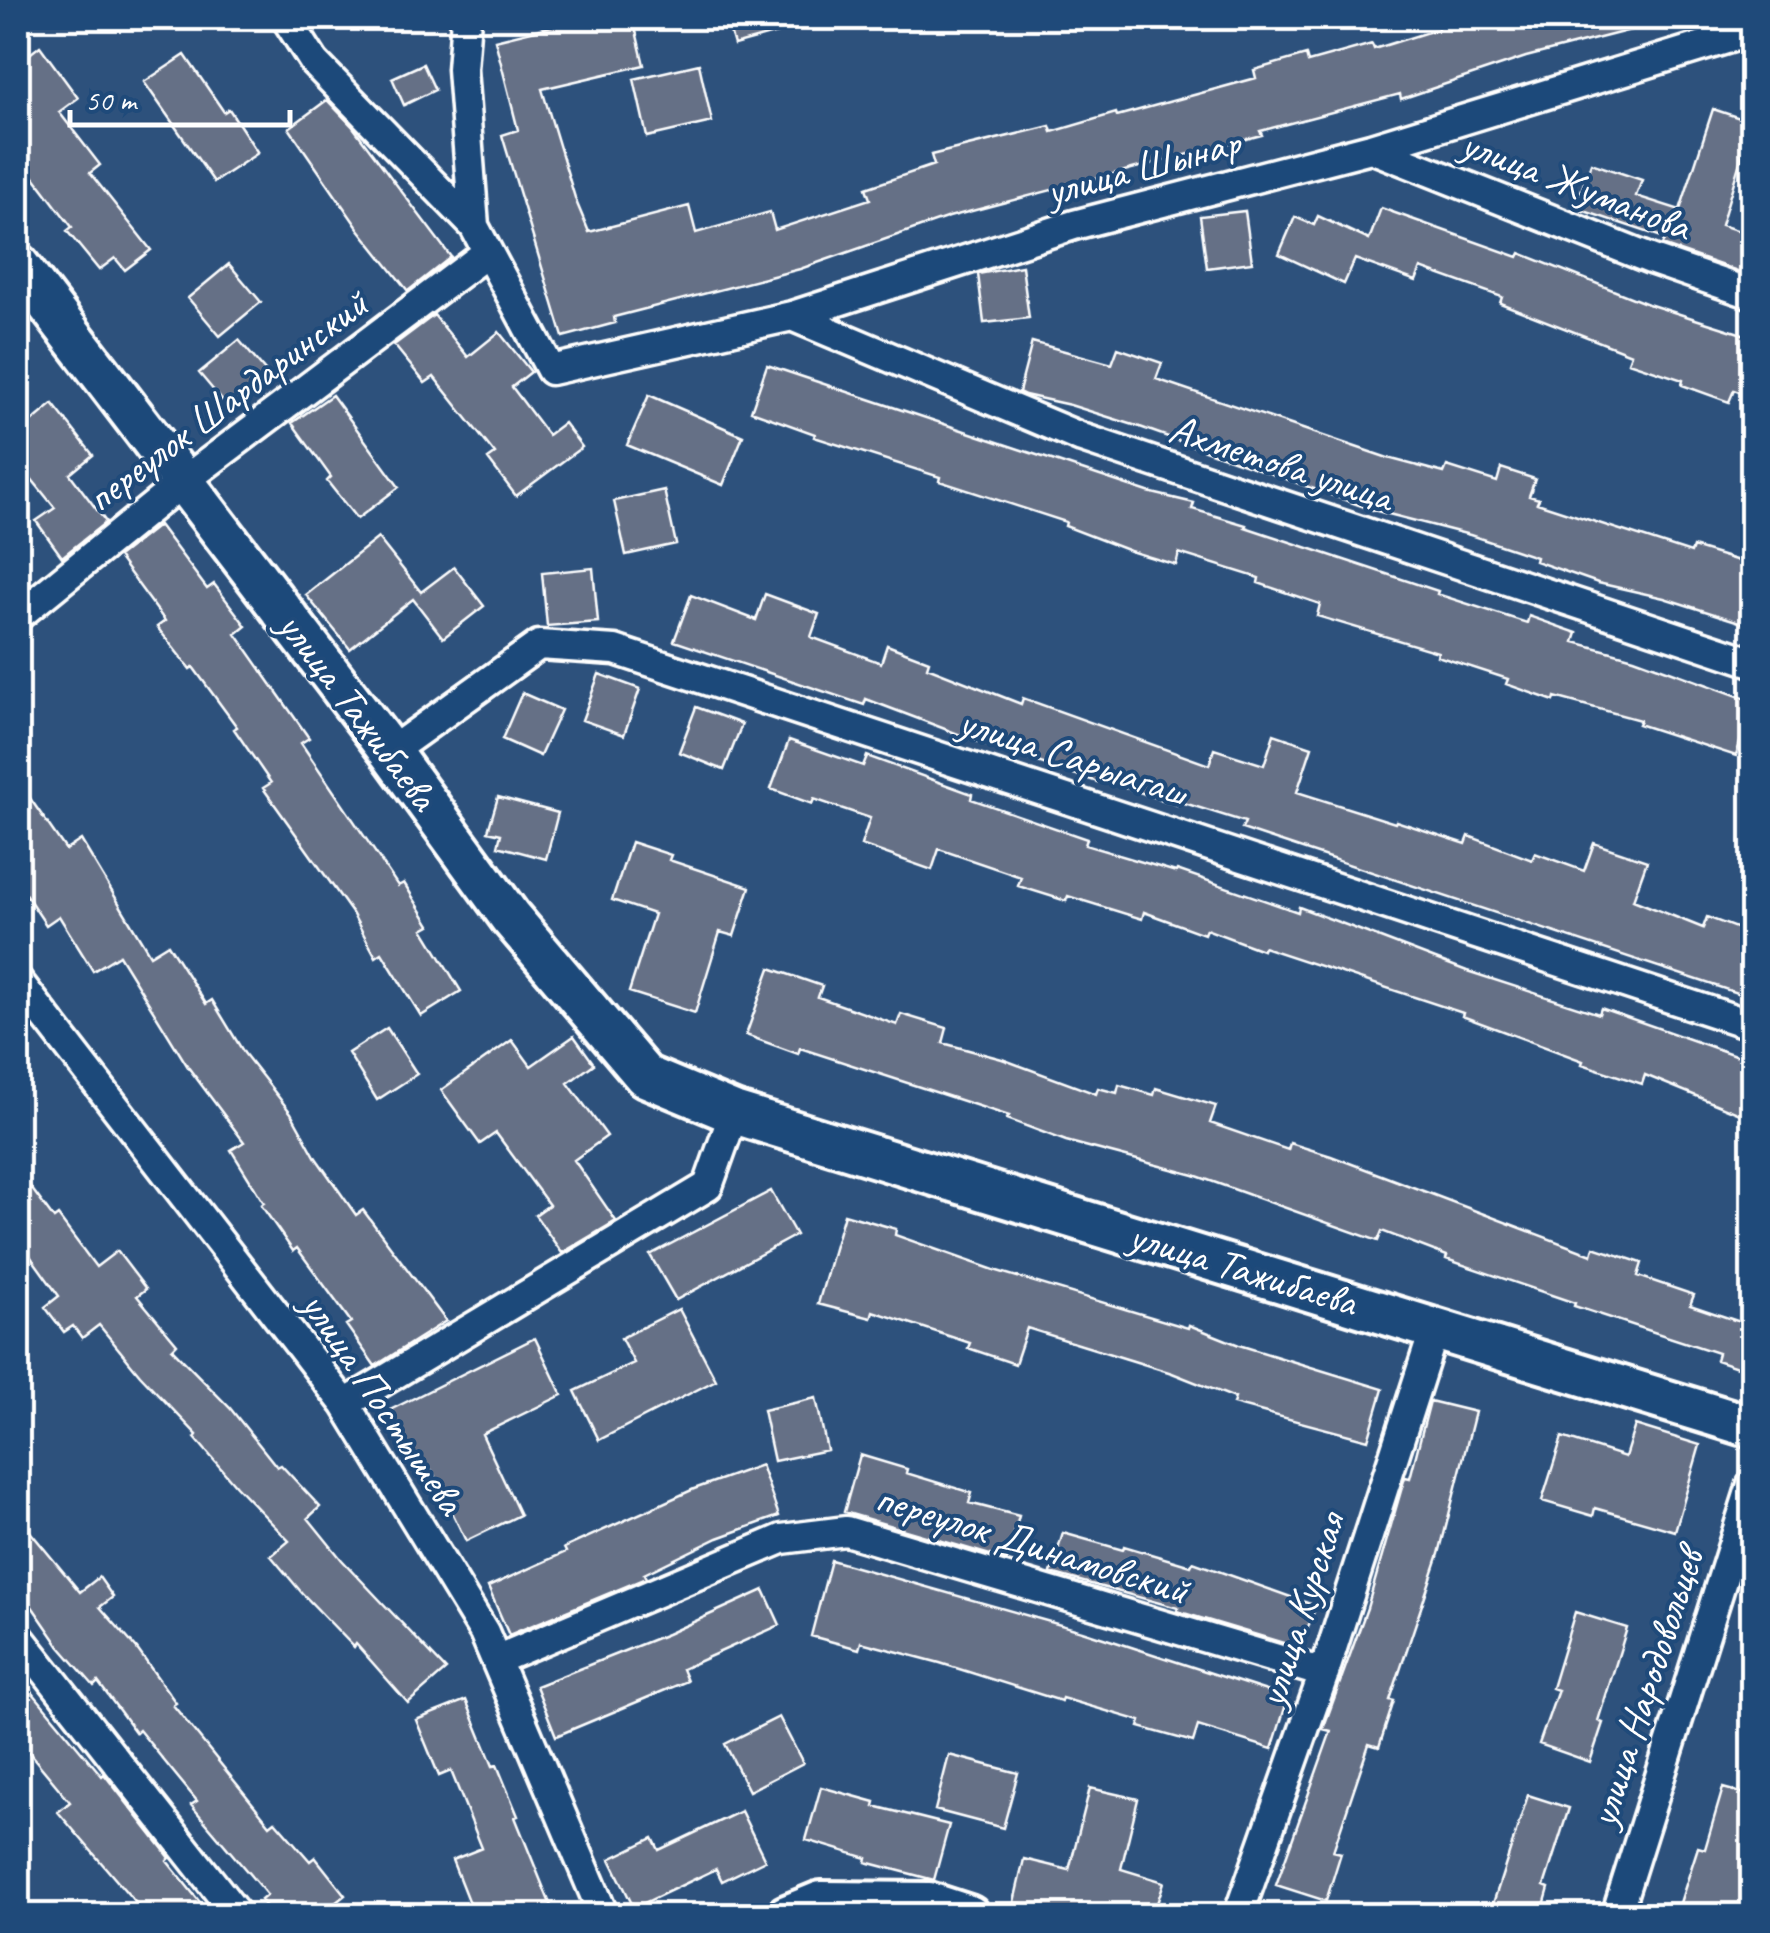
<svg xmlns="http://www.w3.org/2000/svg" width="1770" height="1933" font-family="Caveat,sans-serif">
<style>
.building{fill:#656f86;stroke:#fff;stroke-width:2.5}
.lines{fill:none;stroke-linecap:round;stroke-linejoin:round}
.street-casing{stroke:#fff;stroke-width:35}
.secondary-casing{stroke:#fff;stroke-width:48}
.street{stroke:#1f4a7a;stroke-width:28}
.secondary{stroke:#1f4a7a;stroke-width:40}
.labels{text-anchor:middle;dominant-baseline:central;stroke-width:8;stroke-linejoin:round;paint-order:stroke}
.street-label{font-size:42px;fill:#fff;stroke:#1f4a7a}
</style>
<rect width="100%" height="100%" fill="#2d517c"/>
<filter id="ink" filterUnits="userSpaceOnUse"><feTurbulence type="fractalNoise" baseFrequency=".01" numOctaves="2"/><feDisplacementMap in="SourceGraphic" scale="20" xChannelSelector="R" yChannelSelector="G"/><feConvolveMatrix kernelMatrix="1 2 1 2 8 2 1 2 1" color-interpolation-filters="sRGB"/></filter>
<g filter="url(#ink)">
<path class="building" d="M585 18H633L644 65 542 89 576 201 589 232 689 206 696 233 770 212 775 230 870 199 866 188 934 165 931 155 1050 126 1052 132 1116 113 1117 116 1256 78 1254 70 1306 55 1308 62 1372 44 1374 49 1438 29 1435 18H1653L1654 24 1526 57 1401 99 1400 94 1260 131 1262 135 949 217 800 269 614 317 615 323 563 337 502 135 518 130 495 40Z
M726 18H805L806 25 734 45Z
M40 46 78 98 59 112 100 165 90 173 151 250 125 270 115 258 99 270 67 231 72 227 18 156V63Z
M185 55 224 112 229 109 258 153 214 182 144 82Z
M423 64 435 90 404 105 392 78Z
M699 64 712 122 647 137 634 79Z
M327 100 353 127 451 257 408 291 358 228 289 128Z
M1713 109 1752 122 1721 225 1752 235V276L1662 245 1665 238 1575 208 1591 163 1642 180 1636 196 1680 210Z
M1381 208 1518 257 1520 253 1648 304 1752 337V397L1734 390 1729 402 1682 385 1683 380 1628 362 1631 354 1500 303 1502 297 1421 268 1416 281 1355 259 1344 284 1279 254 1295 217 1314 225 1318 216 1369 240Z
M1245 211 1252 262 1207 268 1200 216Z
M229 264 261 302 220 336 188 298Z
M1022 266 1029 318 984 323 978 274Z
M434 315 468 357 499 332 531 372 512 387 548 435 564 423 582 447 516 496 488 459 495 454 434 377 425 383 394 345Z
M239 340 271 378 231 411 199 373Z
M1032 342 1112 364 1118 348 1162 363 1156 379 1388 458 1444 473 1447 466 1497 482 1501 468 1535 479 1529 496 1539 499 1537 503 1691 553 1693 547 1752 565V626L1664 598 1598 583 1535 561 1536 557 1470 535 1373 510 1140 427 1070 405 1025 395 1019 392Z
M767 365 1148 492 1194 503 1192 509 1246 525 1245 527 1438 591 1437 594 1527 623 1529 616 1577 633 1574 642 1634 658 1752 701 1736 756 1638 724 1640 720 1555 697 1554 701 1506 684 1508 679 1437 656 1438 652 1317 616 1320 604 1258 583 1259 578 1179 553 1176 565 1130 551 1065 526 1066 522 939 481 940 477 814 437 815 434 751 411Z
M332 395 399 487 357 519 327 481 331 477 292 423Z
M649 395 743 436 723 485 627 445Z
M53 404 93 455 70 474 106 522 62 557 36 521 55 508 18 462V433Z
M664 490 676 544 626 555 614 501Z
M159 525 207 589 214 584 246 626 236 634 309 738 301 743 398 886 404 883 430 925 423 929 461 991 421 1016 382 953 376 957 352 913 263 788 271 783 234 729 237 727 193 667 190 669 157 627 165 621 118 557Z
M378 538 421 592 454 567 484 606 443 638 413 599 350 649 306 595Z
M593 568 598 622 547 626 542 573Z
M765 594 819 614 811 637 881 663 887 645 929 661 927 667 1021 704 1023 698 1209 765 1214 749 1264 765 1274 734 1312 747 1297 792 1395 823 1396 821 1466 844 1469 836 1532 860 1535 853 1584 871 1594 843 1647 861 1633 900 1703 928 1707 917 1752 934V998L1242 829 1245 822 1178 801 1177 805 1098 778 1097 782 987 745 866 699 864 705 674 641 691 595 756 620Z
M599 674 640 689 624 735 582 720Z
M522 693 561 710 540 756 502 739Z
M696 707 742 724 724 770 679 752Z
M789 740 863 766 867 756 972 794 971 799 1087 839 1085 845 1176 872 1177 870 1298 912 1299 907 1467 971 1599 1014 1601 1008 1752 1061V1119L1645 1075 1642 1084 1582 1064 1583 1061 1462 1016 1463 1013 1263 947 1262 950 1206 929 1204 934 1144 912 1142 919 1068 896 1066 901 1018 886 1021 877 939 849 932 870 861 845 870 818 814 799 812 804 771 789Z
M18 781 66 850 81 840 150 955 168 944 206 1004 212 1000 244 1053 291 1113 316 1158 356 1215 363 1210 446 1321 375 1366 346 1325 351 1322 297 1248 293 1251 261 1205 264 1203 231 1150 244 1142 188 1067 119 955 93 971 59 916 46 925 18 883Z
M498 797 558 813 546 859 498 846 501 834 488 831Z
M631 842 671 855 669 860 750 887 734 936 720 932 695 1013 629 992 654 914 612 900Z
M770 968 822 986 818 997 897 1025 901 1014 947 1028 943 1043 1002 1059 1096 1094 1098 1088 1117 1093 1119 1085 1154 1095 1156 1088 1216 1106 1210 1123 1288 1150 1290 1143 1331 1156 1592 1255 1594 1247 1642 1263 1638 1276 1694 1295 1690 1305 1752 1326V1372L1716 1360 1718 1353 1574 1306 1575 1303 1446 1259 1447 1256 1382 1231 1378 1241 1194 1175 1066 1141 1007 1119 1009 1116 800 1048 798 1054 746 1035Z
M387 1028 417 1074 377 1100 348 1053Z
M574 1036 594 1064 568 1083 607 1136 574 1160 616 1221 562 1253 535 1215 549 1205 496 1133 480 1144 441 1090 512 1040 531 1066Z
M18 1170 54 1219 58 1216 96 1267 117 1251 146 1289 137 1296 177 1344 172 1349 230 1408 277 1467 281 1465 320 1507 308 1518 342 1560 446 1670 408 1703 356 1644 354 1647 302 1593 271 1556 289 1541 236 1486 195 1438 197 1435 140 1375 99 1325 82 1338 73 1326 64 1332 45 1307 59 1296 18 1239Z
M771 1191 796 1235 676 1300 650 1255Z
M844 1214 896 1229 895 1235 994 1270 1188 1328 1189 1325 1239 1345 1383 1389 1368 1440 1233 1404 1235 1398 1172 1373 1027 1328 1015 1364 968 1348 970 1343 873 1311 871 1318 818 1304Z
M679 1309 716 1380 599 1440 575 1391 634 1363 621 1338Z
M535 1338 562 1395 482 1434 520 1515 466 1541 432 1471 420 1477 386 1412Z
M816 1398 827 1450 774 1461 763 1410Z
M1430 1401 1475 1412 1439 1554 1390 1700 1394 1701 1379 1747 1369 1744 1333 1851 1341 1853 1326 1901 1276 1885 1331 1731 1323 1729 1367 1608 1405 1477 1410 1478Z
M1635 1425 1700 1445 1675 1531 1595 1508 1593 1516 1542 1501 1562 1437 1625 1457Z
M860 1455 907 1469 906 1473 972 1493 969 1503 1019 1516 1007 1560 844 1512Z
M761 1465 779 1516 718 1538 644 1574 646 1578 509 1635 488 1587 566 1552 564 1548 694 1489Z
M18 1517 80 1592 99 1577 113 1597 100 1607 137 1649 176 1703 173 1705 270 1825 275 1821 310 1861 315 1857 345 1895 319 1916H273L261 1900 267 1895 191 1805 197 1801 139 1730 136 1733 98 1682 94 1686 60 1647 18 1586Z
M1063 1533 1123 1550 1124 1546 1191 1566 1193 1562 1316 1606 1300 1648 1177 1611 1178 1608 1051 1573Z
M831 1560 1082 1631 1288 1698 1272 1749 1198 1726 1193 1742 1139 1727 1141 1721 1062 1698 1061 1701 940 1663 861 1642 859 1649 811 1636Z
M764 1590 780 1625 682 1669 687 1681 556 1736 536 1686 667 1634Z
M1575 1612 1627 1628 1598 1721 1603 1723 1590 1762 1539 1744 1558 1690 1552 1688Z
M18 1675 102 1776 104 1774 170 1858 167 1861 211 1916H147L58 1812 70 1802 18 1739Z
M466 1700 493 1766 497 1765 518 1816 515 1817 555 1916H474L452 1860 482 1848 451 1771 439 1776 416 1720Z
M779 1717 803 1763 749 1791 725 1744Z
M949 1755 1018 1773 1003 1828 935 1810Z
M821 1787 875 1802 874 1806 949 1825 934 1880 866 1862 867 1858 806 1840Z
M1090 1788 1138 1799 1121 1869 1164 1882 1153 1916H1069L1014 1902 1024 1859 1069 1870Z
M1723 1788 1752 1796V1864L1736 1916H1721L1680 1903 1698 1847 1705 1849Z
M1528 1795 1569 1808 1544 1886 1549 1888 1541 1916H1489Z
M741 1811 765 1860 722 1881 716 1869 634 1908 610 1859 653 1838 659 1850Z"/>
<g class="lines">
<g class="street-casing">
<path id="street" d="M286 18 314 62 474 226 551 370 792 316 1074 225 1371 148 1752 31
M466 18 462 69 474 226
M1371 148 1653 260 1752 294
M792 316 1082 438 1752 662
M18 616 184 481 488 252
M390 752 539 645 615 650 1752 1025
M18 981 345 1404 484 1632 604 1916
M345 1404 708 1186 734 1113
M18 1636 238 1916
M496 1660 782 1539 846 1531 1324 1673
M1238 1916 1324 1673 1435 1328
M1616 1916 1752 1485"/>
</g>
<g class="secondary-casing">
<path id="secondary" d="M18 265 390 752 510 917 645 1076 734 1113 1752 1427
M787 1916 821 1902 929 1903 969 1916"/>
</g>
<use href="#street" class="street"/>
<use href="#secondary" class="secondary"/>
</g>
</g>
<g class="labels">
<g class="street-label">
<text transform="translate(1143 167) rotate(-15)">улица Шынар</text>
<text transform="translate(1576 185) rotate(21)">улица Жуманова</text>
<text transform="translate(227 401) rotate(-37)">переулок Шардаринский</text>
<text transform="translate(1281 463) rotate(18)">Ахметова улица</text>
<text transform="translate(358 711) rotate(53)">улица Тажибаева</text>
<text transform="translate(1073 757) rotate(18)">улица Сарыагаш</text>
<text transform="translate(1243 1269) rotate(17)">улица Тажибаева</text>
<text transform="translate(383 1403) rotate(56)">улица Постышева</text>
<text transform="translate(1032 1544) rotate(17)">переулок Динамовский</text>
<text transform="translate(1301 1610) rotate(-72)">улица Курская</text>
<text transform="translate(1646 1688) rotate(-72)">улица Народовольцев</text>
</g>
</g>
<rect width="1770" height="1933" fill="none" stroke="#1f4a7a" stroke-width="60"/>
<rect x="30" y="30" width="1710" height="1873" fill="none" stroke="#fff" stroke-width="4" filter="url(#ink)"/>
<path d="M70 110v15h220v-15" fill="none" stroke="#ffffff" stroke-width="5"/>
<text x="85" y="110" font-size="30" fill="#ffffff" stroke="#1f4a7a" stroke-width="8" paint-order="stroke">50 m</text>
</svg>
